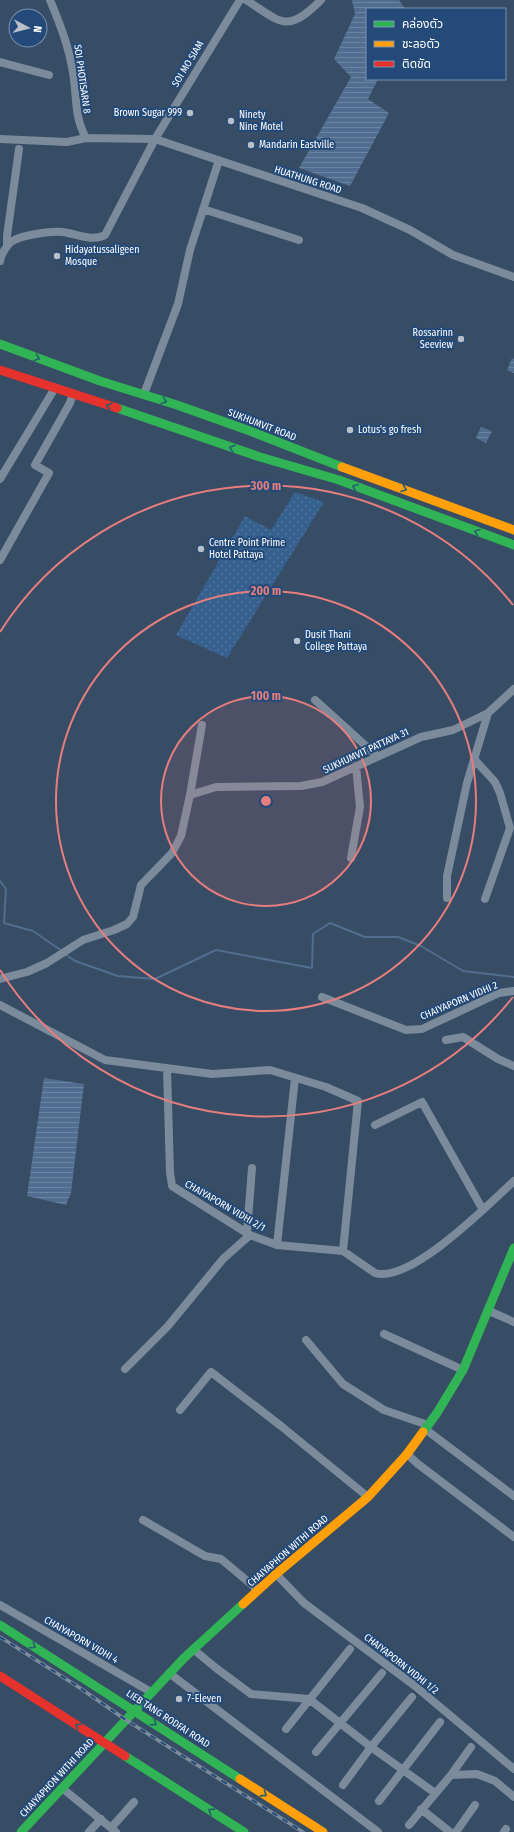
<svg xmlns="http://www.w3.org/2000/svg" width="514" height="1832" font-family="'Fira Sans Condensed','Noto Sans Thai',sans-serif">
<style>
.grass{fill:url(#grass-dots)}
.water{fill:url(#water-rules)}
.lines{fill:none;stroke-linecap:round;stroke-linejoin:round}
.stream{stroke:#516e90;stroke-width:2}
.street{stroke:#7b8b9c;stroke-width:8}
.fast{stroke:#30b455;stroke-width:9}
.slow{stroke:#ff9f0a;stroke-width:9}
.jam{stroke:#e5322d;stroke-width:9}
.rail-casing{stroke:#7d8c9c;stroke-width:3.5}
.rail{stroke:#234a79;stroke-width:2;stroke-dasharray:6;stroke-linecap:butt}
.oneway{stroke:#265f72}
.ring{fill:none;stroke:#e67e7e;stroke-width:2}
.poi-dot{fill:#b9c0c9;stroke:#234a79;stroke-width:1.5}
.labels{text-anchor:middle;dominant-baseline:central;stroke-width:4;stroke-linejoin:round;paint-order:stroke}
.street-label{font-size:10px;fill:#fff;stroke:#234a79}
.poi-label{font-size:10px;fill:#fff;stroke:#234a79;text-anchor:start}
.centre{fill:#e67e7e;stroke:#234a79;stroke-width:2}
.ring-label{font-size:12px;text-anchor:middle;font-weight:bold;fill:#e67e7e;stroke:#234a79;stroke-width:4;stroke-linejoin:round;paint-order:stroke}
</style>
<defs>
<pattern id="grass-dots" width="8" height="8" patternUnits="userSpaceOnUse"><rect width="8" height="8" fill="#36618f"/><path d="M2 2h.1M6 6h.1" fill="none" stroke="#5479a0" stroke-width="1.8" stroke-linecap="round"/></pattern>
<pattern id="water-rules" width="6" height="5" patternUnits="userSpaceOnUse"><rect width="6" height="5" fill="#516e90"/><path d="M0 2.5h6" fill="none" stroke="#6b84a1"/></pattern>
</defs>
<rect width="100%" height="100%" fill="#374c65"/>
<path class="grass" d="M295 492 324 502 227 658 176 635 245 516 271 530Z"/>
<path class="water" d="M352 0H399L405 9H367V79H378L368 99 389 113 350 186 299 168 351 77 334 59 355 14Z
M512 358 514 359V373L507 370Z
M481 427 492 431 486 443 476 438Z
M44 1078 84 1084 71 1193 66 1205 27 1196Z"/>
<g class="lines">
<path class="stream" d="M0 881 6 889 4 923 33 931 62 951
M65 954 75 961 118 976 155 979 216 950 312 968 313 934 330 923 365 937H398L421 946 463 971 514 977"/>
<path class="street" d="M50 0C60 24 69 47 73 73 77 96 74 117 86 138
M246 0C282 23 287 34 321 0
M0 62 49 75
M0 139 67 142 86 138 155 139 362 208 410 230 453 255 514 277
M203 209 299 240
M7 246V236L19 149
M0 261C1 255 6 246 11 242 20 235 51 231 63 232 77 234 92 242 105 235L155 139 240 0
M144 394 178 304 190 250 219 160
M0 479 55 388
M0 560 49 473 35 465 70 403 73 394
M315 700 377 756
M474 759 495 782 500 793 510 828 485 899
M190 795 202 725
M351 858 360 807 356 766
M447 898V876L467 783 488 713
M0 979 27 972 47 963 83 940 114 930 127 924 133 917 141 885 172 853 181 836 190 795 216 787 301 786 322 782 421 737 453 730 488 713 514 689
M322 997 406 1030 422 1029 499 993 514 991
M0 1005 105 1060 212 1074 270 1070 326 1087 358 1101 343 1251
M446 1040 463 1037 498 1059 514 1066
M167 1068 170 1172 172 1186 250 1235 277 1245 343 1251 375 1273C410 1284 488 1205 514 1181
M375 1125 422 1102 483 1210
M247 1232 252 1168
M277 1245 295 1078
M489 1311 514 1322
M384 1334 463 1370
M306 1340 343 1384 384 1410 428 1425
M125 1369 168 1326 223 1259 250 1235
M180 1410 211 1372 281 1426 368 1497
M425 1429 514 1496
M407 1454 418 1464 514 1537
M143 1520 205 1556 221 1559 258 1590
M276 1574 304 1603 415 1686 514 1769
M0 1605 151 1692
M193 1649 216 1668 251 1694 309 1699 371 1747 435 1793
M169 1673 378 1832
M286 1729 350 1649
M316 1752 382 1673
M451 1775 471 1747
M343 1785 371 1747 412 1697
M62 1788 116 1832
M379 1801 440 1722
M421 1809 450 1832
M409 1825 451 1775 477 1774 495 1781 514 1797
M111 1828 134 1802
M89 1832 101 1819
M456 1832 475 1805
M504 1832 506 1829"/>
<path class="fast" d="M0 344 100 381 177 405 250 431 342 467
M117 408 260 457 339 480 514 545
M423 1432 437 1413 463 1370 514 1248
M0 1625 240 1779
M125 1756 244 1832
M21 1832 184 1658 243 1604"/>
<path class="slow" d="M342 467 514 530
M243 1604 276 1574 368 1497 407 1454 423 1432
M240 1779 323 1832"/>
<path class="jam" d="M0 370 117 408
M0 1676 125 1756"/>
<g class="rail-casing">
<path id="rail" d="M0 1637 80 1688 126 1720 303 1832"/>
</g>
<use href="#rail" class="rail"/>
</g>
<defs><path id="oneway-chevron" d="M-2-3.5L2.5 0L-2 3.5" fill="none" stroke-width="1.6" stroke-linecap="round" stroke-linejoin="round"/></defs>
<g class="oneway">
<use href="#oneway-chevron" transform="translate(37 358) rotate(20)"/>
<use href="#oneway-chevron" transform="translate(164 401) rotate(18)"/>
<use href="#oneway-chevron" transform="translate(109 406) rotate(-162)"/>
<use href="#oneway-chevron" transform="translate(232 448) rotate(-162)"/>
<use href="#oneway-chevron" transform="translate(355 487) rotate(-160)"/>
<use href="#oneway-chevron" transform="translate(404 489) rotate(20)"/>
<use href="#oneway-chevron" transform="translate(477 532) rotate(-160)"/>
<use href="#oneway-chevron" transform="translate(33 1646) rotate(32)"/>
<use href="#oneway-chevron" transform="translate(154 1723) rotate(33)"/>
<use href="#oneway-chevron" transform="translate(78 1726) rotate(-148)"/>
<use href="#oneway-chevron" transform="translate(264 1794) rotate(33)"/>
<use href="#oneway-chevron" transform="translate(211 1811) rotate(-147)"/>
</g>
<circle cx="266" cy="801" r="105" fill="#e67e7e" fill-opacity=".12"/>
<g class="ring">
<circle cx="266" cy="801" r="105"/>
<circle cx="266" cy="801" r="210"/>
<path d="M513 997A315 315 0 0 1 0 970M0 632A315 315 0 0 1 513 605"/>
</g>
<g class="poi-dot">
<circle cx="190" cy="113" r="4"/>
<circle cx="231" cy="121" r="4"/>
<circle cx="251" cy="145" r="4"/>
<circle cx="57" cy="256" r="4"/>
<circle cx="461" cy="339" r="4"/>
<circle cx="350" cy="430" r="4"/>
<circle cx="201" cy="549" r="4"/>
<circle cx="297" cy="641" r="4"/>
<circle cx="179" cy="1699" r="4"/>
</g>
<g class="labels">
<g class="street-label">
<text transform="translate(188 64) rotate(-59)">SOI MO SIAM</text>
<text transform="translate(82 79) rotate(82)">SOI PHOTISARN 8</text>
<text transform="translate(308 180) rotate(18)">HUATHUNG ROAD</text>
<text transform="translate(262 425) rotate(21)">SUKHUMVIT ROAD</text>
<text transform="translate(366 751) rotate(-25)">SUKHUMVIT PATTAYA 31</text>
<text transform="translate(459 1001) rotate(-23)">CHAIYAPORN VIDHI 2</text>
<text transform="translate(225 1206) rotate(30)">CHAIYAPORN VIDHI 2/1</text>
<text transform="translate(288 1551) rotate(-41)">CHAIYAPHON WITHI ROAD</text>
<text transform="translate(81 1640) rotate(30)">CHAIYAPORN VIDHI 4</text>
<text transform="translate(401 1664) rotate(38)">CHAIYAPORN VIDHI 1/2</text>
<text transform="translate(168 1719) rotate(33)">LIEB TANG RODFAI ROAD</text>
<text transform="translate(57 1778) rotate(-47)">CHAIYAPHON WITHI ROAD</text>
</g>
<g class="poi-label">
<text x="182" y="113" text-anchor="end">Brown Sugar 999</text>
<text x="239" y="115">Ninety<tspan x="239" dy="12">Nine Motel</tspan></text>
<text x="259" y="145">Mandarin Eastville</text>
<text x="65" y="250">Hidayatussaligeen<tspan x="65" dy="12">Mosque</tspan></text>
<text x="453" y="333" text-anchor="end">Rossarinn<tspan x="453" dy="12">Seeview</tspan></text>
<text x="358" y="430">Lotus's go fresh</text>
<text x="209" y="543">Centre Point Prime<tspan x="209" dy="12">Hotel Pattaya</tspan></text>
<text x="305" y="635">Dusit Thani<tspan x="305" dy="12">College Pattaya</tspan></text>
<text x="187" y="1699">7-Eleven</text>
</g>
</g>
<circle cx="266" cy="801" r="6" class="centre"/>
<g class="ring-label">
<text x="266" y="490">300 m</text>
<text x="266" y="595">200 m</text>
<text x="266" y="700">100 m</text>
</g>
<rect x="366" y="8" width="140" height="72" fill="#234a79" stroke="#7b92af"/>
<rect x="374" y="21" width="20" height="6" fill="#30b455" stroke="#7b92af"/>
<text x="402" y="28" font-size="12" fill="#ffffff">คล่องตัว</text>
<rect x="374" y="41" width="20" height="6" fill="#ff9f0a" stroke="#7b92af"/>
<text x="402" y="48" font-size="12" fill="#ffffff">ชะลอตัว</text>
<rect x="374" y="61" width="20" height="6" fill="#e5322d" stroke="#7b92af"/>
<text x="402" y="68" font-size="12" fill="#ffffff">ติดขัด</text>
<g transform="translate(28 28) rotate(97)"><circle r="19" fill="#234a79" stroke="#7b92af"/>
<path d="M0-3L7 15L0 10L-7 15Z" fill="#b9c0c9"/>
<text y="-6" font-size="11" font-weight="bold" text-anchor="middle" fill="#ffffff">N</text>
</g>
</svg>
